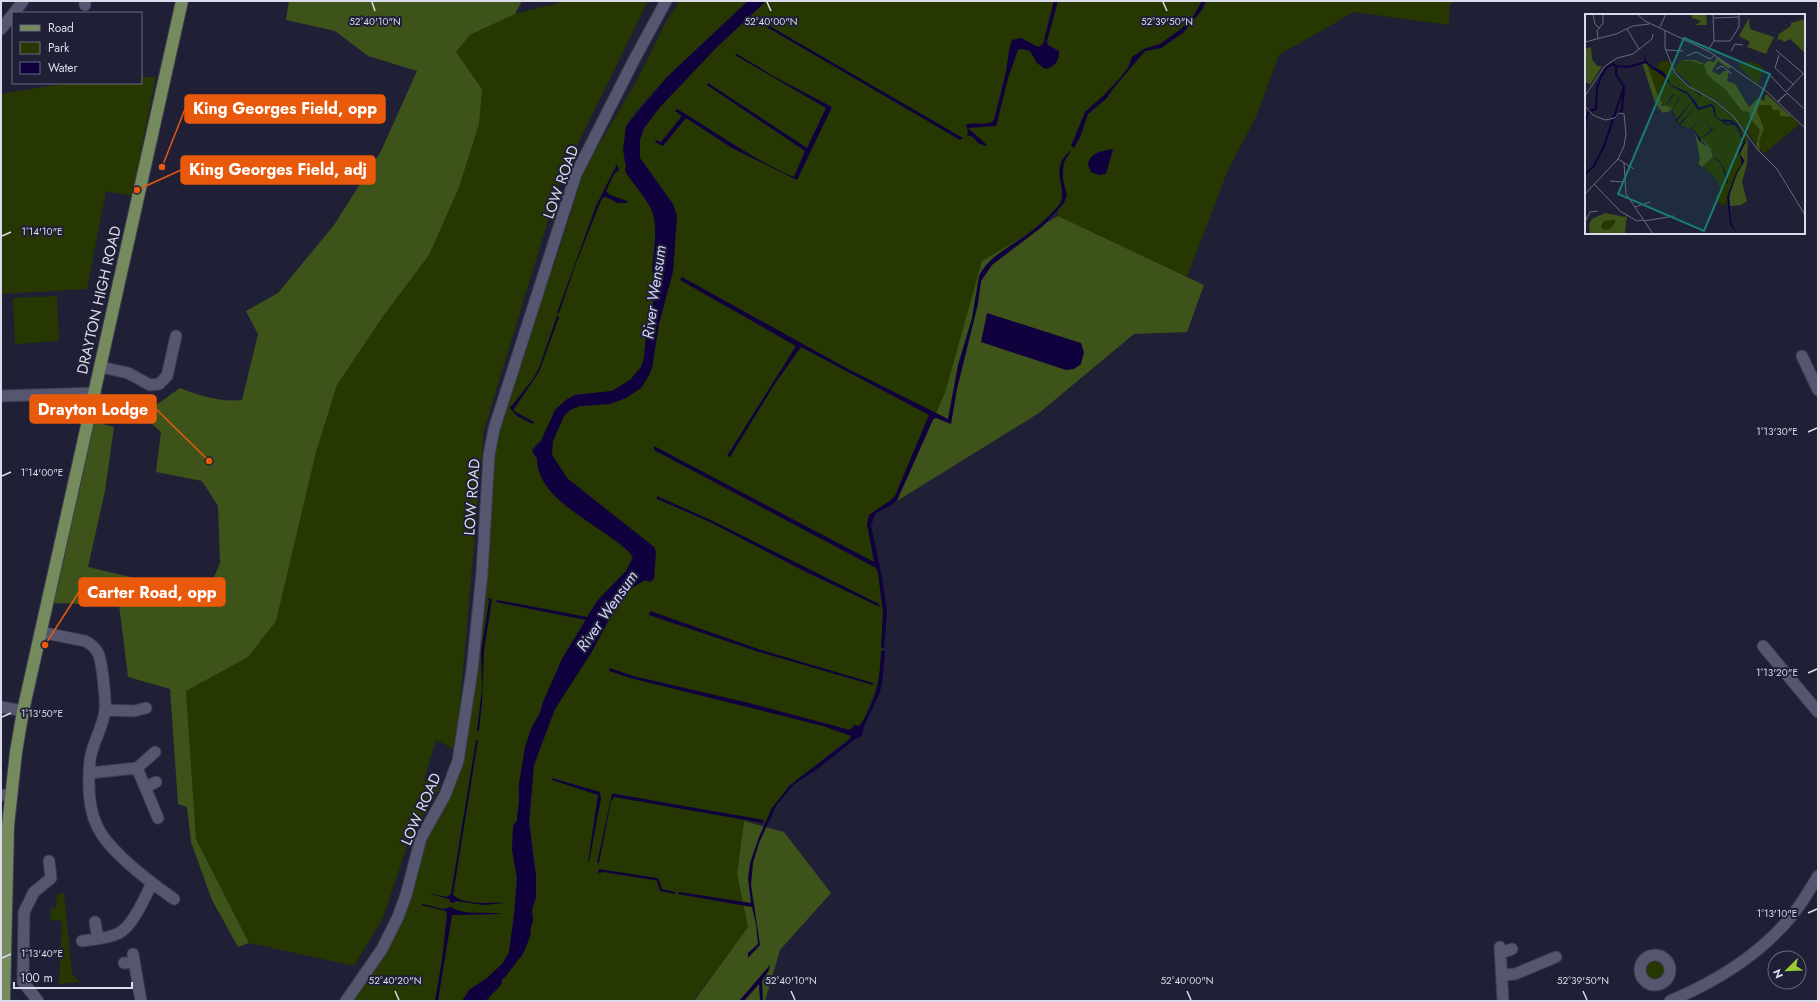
<svg xmlns="http://www.w3.org/2000/svg" width="1819" height="1002" font-family="Jost,sans-serif">
<style>
.green{fill:#263701}
.forest{fill:#3e5319}
.water{fill:#10003d}
.lines{fill:none;stroke-linecap:round;stroke-linejoin:round}
.river{stroke:#10003d;stroke-width:14}
.minor-casing{stroke:#3b3b4e;stroke-width:13}
.major-casing{stroke:#3b3b4e;stroke-width:14}
.minor{stroke:#555771;stroke-width:11}
.major{stroke:#758b5d;stroke-width:12}
.ticks{fill:none;stroke:#dbdceb;stroke-width:1.5}
.labels{text-anchor:middle;dominant-baseline:central;stroke-width:4;stroke-linejoin:round;paint-order:stroke}
.street-label{font-size:15px;fill:#dbdceb;stroke:#1f1f36}
.water-label{font-size:16px;font-style:italic;fill:#d1d3fc;stroke:#1f1f36}
.inset-river{fill:none;stroke:#10003d;stroke-width:2}
.inset-road{fill:none;stroke:#6a6b7e;stroke-width:1}
.view{fill:#197b74;fill-opacity:0.15;stroke:#197b74;stroke-width:2}
.inset-edge{fill:none;stroke:#dbdceb;stroke-width:2}
.ticks-label{font-size:10px;text-anchor:middle;fill:#dbdceb;stroke:#1f1f36;stroke-width:4;stroke-linejoin:round;paint-order:stroke}
.leader{fill:none;stroke:#e8590c;stroke-width:1.5}
.callout-dot{fill:#e8590c;stroke:#1f1f36;stroke-width:1.5}
.callout{fill:#e8590c;stroke:#e8590c;stroke-width:1.5}
.callout-label{font-size:16px;text-anchor:middle;font-weight:bold;fill:#fff}
</style>
<rect width="100%" height="100%" fill="#1f1f36"/>
<path class="green" d="M565 1H648L561 178 484 430 456 750 436 740 424 780 441 786 409 840 383 918 354 966 249 943 196 839 186 691 248 657 296 533 316 452 337 385 384 315 429 255 482 89 456 52 470 35 515 14Z
M679 1H748L667 77 637 110 626 126 624 161 632 176 656 196 662 205 664 211 658 280 646 336 644 358 641 367 630 380 612 391 575 395 566 400 555 410 541 441 535 445 533 454 539 460 549 478 622 535 631 545 634 555 626 571 598 600 573 640 562 659 543 702 540 713 531 729 518 790 519 800 516 828 524 880 519 904V930L518 938 502 964 487 978 469 990 462 1001H351L386 948 424 844 460 774 474 695 482 617 493 462 508 399 563 238 584 170 637 80 666 22Z
M766 1H1454L1450 5 1449 25 1354 12 1279 55 1256 117 1228 170 1187 277 1058 216V207L1033 230 1002 252 948 419 931 411 895 496 891 500 869 515 867 524 878 572 883 612 881 674 878 685 864 719 850 738 798 779 770 811 767 821 763 823 744 821 737 874 748 927 693 1001H477L490 987 505 977 530 931 533 920 531 910 536 897V876L529 815 534 765 542 739 555 709 591 653 619 601 630 589 641 581 647 580 644 539 568 479 552 455 553 441 564 416 570 410 580 406 610 404 626 398 641 388 648 377 652 368 659 324 673 271 675 243 673 204 640 158V140L644 128 660 107 717 47Z
M141 77H156L132 196 106 191 87 289 1 294V94L67 83H141Z
M57 296 59 341 15 344 13 298Z
M64 893 72 974 80 982 59 984 62 921 50 920 51 908H56L57 894Z
M1642 970a12 12 0 1 1 24 0a12 12 0 1 1-24 0Z"/>
<path class="forest" d="M289 1H522L515 14 470 35 456 52 482 89 479 124 459 187 429 255 384 315 337 385 316 452 276 621 248 657 186 691 196 839 249 943 238 947 212 900 191 842 187 807 178 804 170 689 128 677 119 605 51 603 92 421 114 427 105 491 88 567 199 593 211 584 220 563 218 506 202 481 156 472 161 432 142 415 180 388C200 396 220 402 242 400L258 334 246 311 278 293 334 225 381 151 417 71 368 56 335 31 286 20Z
M1058 216 1204 285 1187 332 1134 334 1039 413 897 501 945 393 982 261Z
M744 821 784 832 831 893 780 950 765 1001H694L748 927 737 874Z"/>
<path class="water" d="M748 1H766L717 47 660 107 644 128 640 140V158L673 204 677 216 673 271 659 324 652 368 648 377 641 388 626 398 610 404 580 406 570 410 564 416 553 441 552 455 568 479 654 547 656 552 654 579 650 582 645 580 630 589 619 601 591 653 555 709 534 765 529 824 536 876V897L532 910 533 920 530 931 531 934 524 952 513 967 505 977 483 994 492 1001 482 995 477 1001H462L469 990 487 978 502 964 518 938 519 930V904L524 880 516 828 519 800V784L525 747 531 729 540 713 543 702 562 659 586 620 496 602 497 600 587 617 598 600 626 571 634 555C631 530 591 515 573 502 558 491 549 478 540 462 537 458 534 455 532 450L541 441 555 410 566 400 575 395 612 391 630 380 641 367 644 358 646 336 658 280 664 211 662 205 656 196 632 176 626 166 623 150 626 126 667 77Z
M1054 1H1058L1047 41 1048 45 1059 51C1060 60 1054 68 1045 69L1037 63 1030 51 1022 49 1018 50 1009 75 996 126 968 128 987 145 985 146 978 143 973 137 967 135 968 132 966 125C975 121 986 127 994 120L1006 72 1009 50 1012 40 1021 38 1038 47 1043 44Z
M1202 1H1206L1202 10 1183 33 1161 48 1145 51 1139 58 1112 90 1107 98 1088 114 1080 137 1074 148 1071 146 1085 112 1103 96 1120 78 1128 68 1132 57 1144 49 1160 44 1181 29 1194 15Z
M766 24 963 138 960 140 765 26Z
M737 54 775 77 832 107 797 180 732 148 686 118 663 146 655 142 656 140 661 142 682 116 675 111 677 109C716 132 752 159 794 177L805 151 707 85 708 83 807 148 826 108 735 55Z
M1113 149 1106 174 1099 175 1091 172 1088 164C1091 152 1102 151 1113 149Z
M1070 151H1071L1064 162 1063 170V180L1067 195 1064 203 1043 226 992 265 981 281 978 304 957 389 951 424 936 418 933 419 897 500 891 505 876 513 871 525 882 577 887 612 884 648H881L883 612 878 572 876 568 654 450V446L874 562 867 524 869 515 891 500 895 496 929 415 801 347 776 382 730 457 727 456 796 346 680 280 682 277 848 369 948 419 958 365 972 318 979 276C989 255 1015 244 1033 230 1042 223 1052 214 1059 205 1068 193 1055 177 1061 163 1062 159 1067 154 1070 151Z
M617 164 619 170 614 174 606 191 610 195 627 201V203H618L606 197 602 198 576 263 559 313H557L596 206Z
M987 313 1081 343 1084 352 1081 364 1074 369 1066 370 981 342Z
M557 316 559 317 539 372 514 409V411L534 422 533 424 517 416 510 408 533 379 539 368Z
M657 496 715 522 879 604 880 607 802 570 710 522 657 499Z
M488 598 492 599 484 650 482 703 479 730 477 732 482 688 481 651 489 601Z
M650 611 758 649 873 683V685L756 651 649 615Z
M881 651H885L883 676 880 692 864 726 862 736 855 739 820 767 793 785 776 806 759 843 753 863 751 885 760 945 748 958V953L758 944 756 924 752 907 678 894 679 892 751 903 748 879 750 863 759 837 772 808 789 786 848 741 851 736 823 726 630 678 609 671 610 668 633 676 745 702 850 730 854 725 860 726C876 702 880 679 881 651Z
M476 740H478L453 895C465 906 489 902 505 903L483 905 456 901 453 903 450 902 449 899 426 893 447 897 451 894Z
M552 778 600 792 601 799 589 862H588L598 795 552 780Z
M612 794H616L764 820 763 823 614 797 611 801 599 863H597Z
M599 869 657 878 659 880 662 889 675 892V894L660 891 657 881 654 880 603 872 598 873Z
M423 904 443 909 451 907C465 916 485 911 502 914L452 915 438 1001H435L442 960 447 914 446 911 421 905Z
M770 965 769 970 762 981 763 1001H760L759 984 744 1001H739Z"/>
<g class="lines">
<path class="river" d="M632 169C640 181 650 192 657 205 666 225 661 249 659 270
M544 458C542 498 617 524 638 552
M516 952 521 915 524 878 519 849 520 828
M476 1001 495 981"/>
<g class="minor-casing">
<path id="minor" d="M85 5V1
M14 13 23 1
M1 29 13 14
M1802 356 1818 390
M101 367 128 373 150 385 159 384 167 376 176 336
M1 396 95 393
M40 632 85 641C91 644 95 647 98 653 102 660 106 701 105 710 103 728 92 743 90 760 88 780 88 807 97 826 109 852 150 882 174 899
M1763 646 1818 712
M1 707 23 711
M105 710 134 711 146 708
M137 768 158 818
M90 773 137 768 155 752
M146 787 156 782
M1 795H10
M95 922 98 938
M82 941C94 939 108 939 119 933 133 926 145 897 152 883
M1500 947 1503 1001
M1501 953 1512 949
M133 954 141 1001
M1640 970a15 15 0 1 1 30 0a15 15 0 1 1-30 0Z
M124 963 134 962
M1503 975 1515 974 1556 957
M38 1001 23 982 24 912 34 892 51 878 49 861
M346 1001 382 949 398 917 406 895 421 838 445 795 458 761 472 670 482 573 489 455 494 429 576 174 634 60 666 1
M1670 1001C1715 982 1757 957 1789 919 1800 907 1809 891 1818 876"/>
</g>
<g class="major-casing">
<path id="major" d="M4 1001 8 826 16 752 23 711 182 1"/>
</g>
<use href="#minor" class="minor"/>
<use href="#major" class="major"/>
</g>
<path class="ticks" d="M372 2 375 11M767 2 771 11M1163 2 1167 11M2 236 11 232M1808 432 1817 428M2 476 11 472M1808 673 1817 669M2 717 11 713M1808 913 1817 909M2 958 11 954M395 991 399 1000M791 991 795 1000M1187 991 1191 1000M1583 991 1587 1000"/>
<g class="labels">
<g class="street-label">
<text transform="translate(561 182) rotate(-70)">LOW ROAD</text>
<text transform="translate(99 300) rotate(-77)">DRAYTON HIGH ROAD</text>
<text transform="translate(472 497) rotate(-86)">LOW ROAD</text>
<text transform="translate(421 809) rotate(-66)">LOW ROAD</text>
</g>
<g class="water-label">
<text transform="translate(654 292) rotate(-82)">River Wensum</text>
<text transform="translate(607 611) rotate(-55)">River Wensum</text>
</g>
</g>
<g transform="translate(1585 14)">
<rect width="220" height="220" fill="#1f1f36"/>
<path d="M75 47H84L90 59 102 72 128 86 149 104 163 122 161 129 152 109 143 110 130 102 128 91 114 94 103 79 86 71 79 59 71 56ZM95 47H106L119 51 122 61 140 75 157 97 165 99 173 84 178 86 180 79 215 110 179 140 163 119 165 109 163 118 131 86 104 72 106 71 89 55ZM163 47 176 51 178 55 173 71 154 53 155 49 160 51ZM61 49 69 56 78 60 86 72 102 80 112 95 114 96 127 91 130 103 142 111 151 112 159 129 154 135 157 150 144 174 143 189 137 192 130 184 135 176 134 168 118 152 129 143 126 135 115 126 109 116 94 111 87 94 78 91 68 71ZM30 206 31 209 25 215 18 217 16 214 19 207Z" fill="#263701"/>
<path d="M106 0H121L122 11H111L116 7 107 4ZM164 4 165 15 189 23 181 40 162 33 165 28 154 22ZM220 5V39L205 25 200 28 195 25 192 27 194 20 206 12V9ZM6 33 7 45 12 52H17L5 71 0 67V35ZM132 43 146 53 144 55 133 47 127 57 134 61 139 57H144L142 67 150 70 164 93 173 84 179 87 181 80 207 103 195 102 194 96H188L186 91H174L172 97 179 115 174 127 175 137 171 132 175 116 165 104 164 98 157 97 140 75 122 61 119 51 106 47H95L100 46H110L120 50 122 47 129 48ZM57 48H61L72 79 78 91 88 94 85 97 78 99 70 89ZM110 119 127 135 128 143 117 153 113 150 115 145ZM163 122 162 150 157 168 162 187 156 191 145 192 144 175 158 149 155 143V135L161 129ZM20 199 40 203 42 201 40 220H5L4 211 7 205ZM30 206V209L25 215 18 216 16 213 19 207Z" fill="#3e5319" fill-rule="evenodd"/>
<path d="M60 42 61 47 71 56 76 42 71 56 79 59 86 71 102 78 111 88 116 81 105 75 116 80 111 88 114 94 127 90 130 94 131 103 143 110 149 108 153 111 160 129 155 140 159 146 161 133 159 148 152 159 144 183 146 208 152 220 145 210 142 183 151 159 157 150 154 137 159 129 152 113 149 110 142 111 130 103 127 91 112 95 102 80 86 72 82 66 75 72 82 65 59 48ZM88 80H89L86 85 80 92 84 93 87 96 94 84 89 80 95 84 87 96 89 99 91 106 104 90 106 88 92 107 94 110 109 94 95 111 101 114 119 99 101 114 105 115 123 100 106 115 109 116 116 125 126 116 120 106 127 116 137 109 115 126 126 135 129 144 132 145 136 149 139 155 142 164 143 171 132 185 142 199 132 185 143 171 136 150 129 144 125 134 114 127 109 116 100 114 94 111 91 107 88 98 84 93 76 91V90L80 92Z" fill="#10003d"/>
<path class="inset-river" d="M66 53 77 58 84 68M113 95 127 91M29 105 37 96 39 73M137 106 149 108M0 108 4 97 11 95 12 74 16 63 22 53 28 50 31 52M0 116V136M0 160 9 152 19 132 39 73 31 60V52L43 53 61 48"/>
<path class="inset-road" d="M8 0 10 10 14 14M52 0 60 7 125 38 181 77 220 114M129 4 154 3M75 13 81 0M42 15 54 35M80 16V34L90 59 103 72 130 87 149 103 172 135 192 155 220 201M13 24 12 17 18 9V0M129 27H145L154 13V0M0 28 31 20 48 12 64 10M81 36 98 37M123 36 129 27 128 0M191 36 220 61M146 37 150 30 158 31M194 41 190 54 209 71M102 42 111 38 125 45 130 41M131 55 137 52 147 60M183 59 201 78M201 78 218 60M202 79 218 94M0 82 19 53 32 44 48 40 67 25 68 20M193 88 202 79 193 87M0 92 8 101 20 106 30 104 34 99 39 100 41 120 39 132 33 145 0 180M33 145 49 155M39 149 41 180 68 220M25 167 38 168M9 170 35 197 52 207 58 206M50 193 65 188M59 207 89 202M0 208 5 198 13 197"/>
<path class="view" d="M99 24 185 60 119 217 33 180Z"/>
<rect width="220" height="220" class="inset-edge"/>
</g>
<g class="ticks-label">
<text x="375" y="25">52°40'10"N</text>
<text x="771" y="25">52°40'00"N</text>
<text x="1167" y="25">52°39'50"N</text>
<text x="42" y="235">1°14'10"E</text>
<text x="1777" y="435">1°13'30"E</text>
<text x="42" y="476">1°14'00"E</text>
<text x="1777" y="676">1°13'20"E</text>
<text x="42" y="717">1°13'50"E</text>
<text x="1777" y="917">1°13'10"E</text>
<text x="42" y="957">1°13'40"E</text>
<text x="395" y="984">52°40'20"N</text>
<text x="791" y="984">52°40'10"N</text>
<text x="1187" y="984">52°40'00"N</text>
<text x="1583" y="984">52°39'50"N</text>
</g>
<path class="leader" d="M162 167L185 109M137 190L181 170M209 461L156 409M45 645L79 592"/>
<g class="callout-dot">
<circle cx="162" cy="167" r="4"/>
<circle cx="137" cy="190" r="4"/>
<circle cx="209" cy="461" r="4"/>
<circle cx="45" cy="645" r="4"/>
</g>
<g class="callout">
<rect x="185" y="95" width="200" height="28" rx="4"/>
<rect x="181" y="156" width="194" height="28" rx="4"/>
<rect x="30" y="395" width="126" height="28" rx="4"/>
<rect x="79" y="578" width="146" height="28" rx="4"/>
</g>
<g class="callout-label">
<text x="285" y="114">King Georges Field, opp</text>
<text x="278" y="175">King Georges Field, adj</text>
<text x="93" y="415">Drayton Lodge</text>
<text x="152" y="598">Carter Road, opp</text>
</g>
<rect width="1819" height="1002" fill="none" stroke="#dbdceb" stroke-width="4"/>
<rect x="12" y="12" width="130" height="72" fill="#1f1f36" stroke="#6a6b7e"/>
<rect x="20" y="25" width="20" height="6" fill="#758b5d" stroke="#6a6b7e"/>
<text x="48" y="32" font-size="12" fill="#dbdceb">Road</text>
<rect x="20" y="42" width="20" height="12" fill="#263701" stroke="#6a6b7e"/>
<text x="48" y="52" font-size="12" fill="#dbdceb">Park</text>
<rect x="20" y="62" width="20" height="12" fill="#10003d" stroke="#6a6b7e"/>
<text x="48" y="72" font-size="12" fill="#dbdceb">Water</text>
<g transform="translate(1787 970) rotate(247)"><circle r="19" fill="#1f1f36" stroke="#6a6b7e"/>
<path d="M0-3L7 15L0 10L-7 15Z" fill="#98cb36"/>
<text y="-6" font-size="11" font-weight="bold" text-anchor="middle" fill="#dbdceb">N</text>
</g>
<path d="M14 982v6h118v-6" fill="none" stroke="#dbdceb" stroke-width="2"/>
<text x="20" y="982" font-size="12" fill="#dbdceb" stroke="#1f1f36" stroke-width="3" paint-order="stroke">100 m</text>
</svg>
